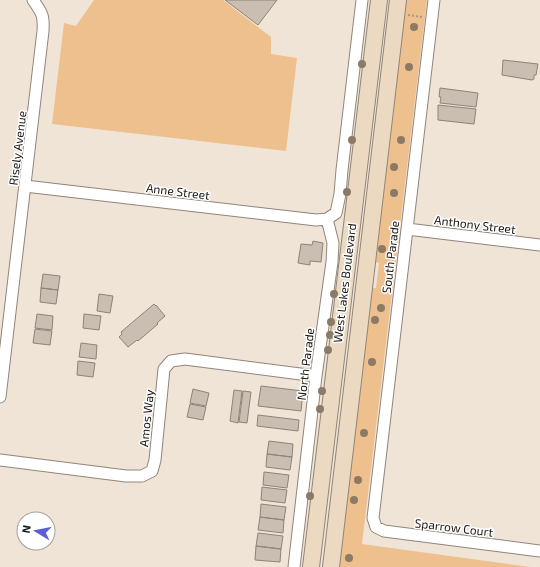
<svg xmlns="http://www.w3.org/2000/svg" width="540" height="567" font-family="'Exo 2',sans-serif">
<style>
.green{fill:#eec08d}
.building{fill:#cabdb1;stroke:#8e8377}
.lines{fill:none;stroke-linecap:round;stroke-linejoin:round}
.minor-casing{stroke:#908579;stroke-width:13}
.secondary-casing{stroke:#908579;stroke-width:18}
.path{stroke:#a1988e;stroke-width:2;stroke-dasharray:2 2;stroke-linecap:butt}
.minor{stroke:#fff;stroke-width:11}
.secondary{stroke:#ecd9c1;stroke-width:16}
.tree{fill:#8b7a66}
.labels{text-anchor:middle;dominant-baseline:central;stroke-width:3;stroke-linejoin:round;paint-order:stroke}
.street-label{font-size:12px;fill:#18140f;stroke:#fff}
</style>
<rect width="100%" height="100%" fill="#f0e4d7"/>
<path class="green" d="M94 0H223L271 37V54L297 58 286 151 52 124 64 23 76 26Z
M405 0H427L362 544 530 567H337L370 288H376L379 263 374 262Z"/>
<path class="building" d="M225 0H277L258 25Z
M503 60 538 64 536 75H534V79L532 80 502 75Z
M440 88 478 93 476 107 440 103 441 97H439Z
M438 105 476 109 474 124 438 120Z
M313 241 323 243 321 262 310 261V265L298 263 301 244 312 245Z
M43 274 60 276 58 290 41 288Z
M41 288 58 290 56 304 40 302Z
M99 294 113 296 110 313 97 311Z
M154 304 156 306V305L165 316 157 323 158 324 138 341 137 340 128 347 119 337 122 334 121 332Z
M37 314 53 316 52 330 35 328Z
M84 314 101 316 99 330 83 328Z
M35 329 52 331 50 345 33 343Z
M81 343 97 345 96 359 79 357Z
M78 361 95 363 93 377 77 375Z
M261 386 303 391 301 411 258 406Z
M193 389 209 393 206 406 190 403Z
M234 390 242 391 238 423 230 421Z
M243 391 251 392 247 423 239 422Z
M190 404 206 407 203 420 187 417Z
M258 415 299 420 298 431 257 426Z
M269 441 293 444 292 457 267 454Z
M267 454 292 457 290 470 266 467Z
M264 472 289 475 287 488 263 485Z
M262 487 287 490 285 503 261 500Z
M261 504 286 507 284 520 260 517Z
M260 517 284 520 283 533 258 530Z
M258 533 283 536 281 549 256 546Z
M256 546 281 549 280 562 255 560Z"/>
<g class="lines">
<g class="minor-casing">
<path id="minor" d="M434 0 373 518 376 527 384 531 540 551
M25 186 316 220 327 219 336 213 340 194 342 170 362 0
M407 229 540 245
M0 397 43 31C44 15 42 13 33 0
M0 460 126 476H142L152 471 155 460 164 369 171 361 185 359 316 376
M294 567 316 376 332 262 333 243 327 219"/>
</g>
<g class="secondary-casing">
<path id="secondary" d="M311 567 379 0
M331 567 398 0"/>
</g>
<path class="path" d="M408 15 422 17"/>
<use href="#minor" class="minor"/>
<use href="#secondary" class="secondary"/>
</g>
<g class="tree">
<circle cx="414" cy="27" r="4"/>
<circle cx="362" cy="64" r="4"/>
<circle cx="409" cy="67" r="4"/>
<circle cx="352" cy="140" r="4"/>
<circle cx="401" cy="140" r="4"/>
<circle cx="394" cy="167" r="4"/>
<circle cx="347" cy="192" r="4"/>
<circle cx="394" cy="193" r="4"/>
<circle cx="382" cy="249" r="4"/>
<circle cx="334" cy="294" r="4"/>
<circle cx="381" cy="308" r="4"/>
<circle cx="375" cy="320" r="4"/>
<circle cx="331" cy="322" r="4"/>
<circle cx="330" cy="335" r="4"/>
<circle cx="328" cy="350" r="4"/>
<circle cx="372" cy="362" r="4"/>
<circle cx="322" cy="391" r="4"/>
<circle cx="320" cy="409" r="4"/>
<circle cx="364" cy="433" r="4"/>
<circle cx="358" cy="480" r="4"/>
<circle cx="310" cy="496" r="4"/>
<circle cx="354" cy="500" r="4"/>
<circle cx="349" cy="558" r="4"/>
</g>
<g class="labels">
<g class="street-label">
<text transform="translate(17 148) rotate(-83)">Risely Avenue</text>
<text transform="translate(178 191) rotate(7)">Anne Street</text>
<text transform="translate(475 224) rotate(7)">Anthony Street</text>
<text transform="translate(390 257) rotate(-83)">South Parade</text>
<text transform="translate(344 283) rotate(-83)">West Lakes Boulevard</text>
<text transform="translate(305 364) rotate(-83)">North Parade</text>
<text transform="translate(146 418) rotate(-84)">Amos Way</text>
<text transform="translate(454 527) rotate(7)">Sparrow Court</text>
</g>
</g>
<g transform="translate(36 531) rotate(280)"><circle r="19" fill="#ffffff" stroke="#a3a19f"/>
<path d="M0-3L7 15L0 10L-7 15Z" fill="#5d5ed6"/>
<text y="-6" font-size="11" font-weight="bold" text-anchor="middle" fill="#18140f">N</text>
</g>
</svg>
